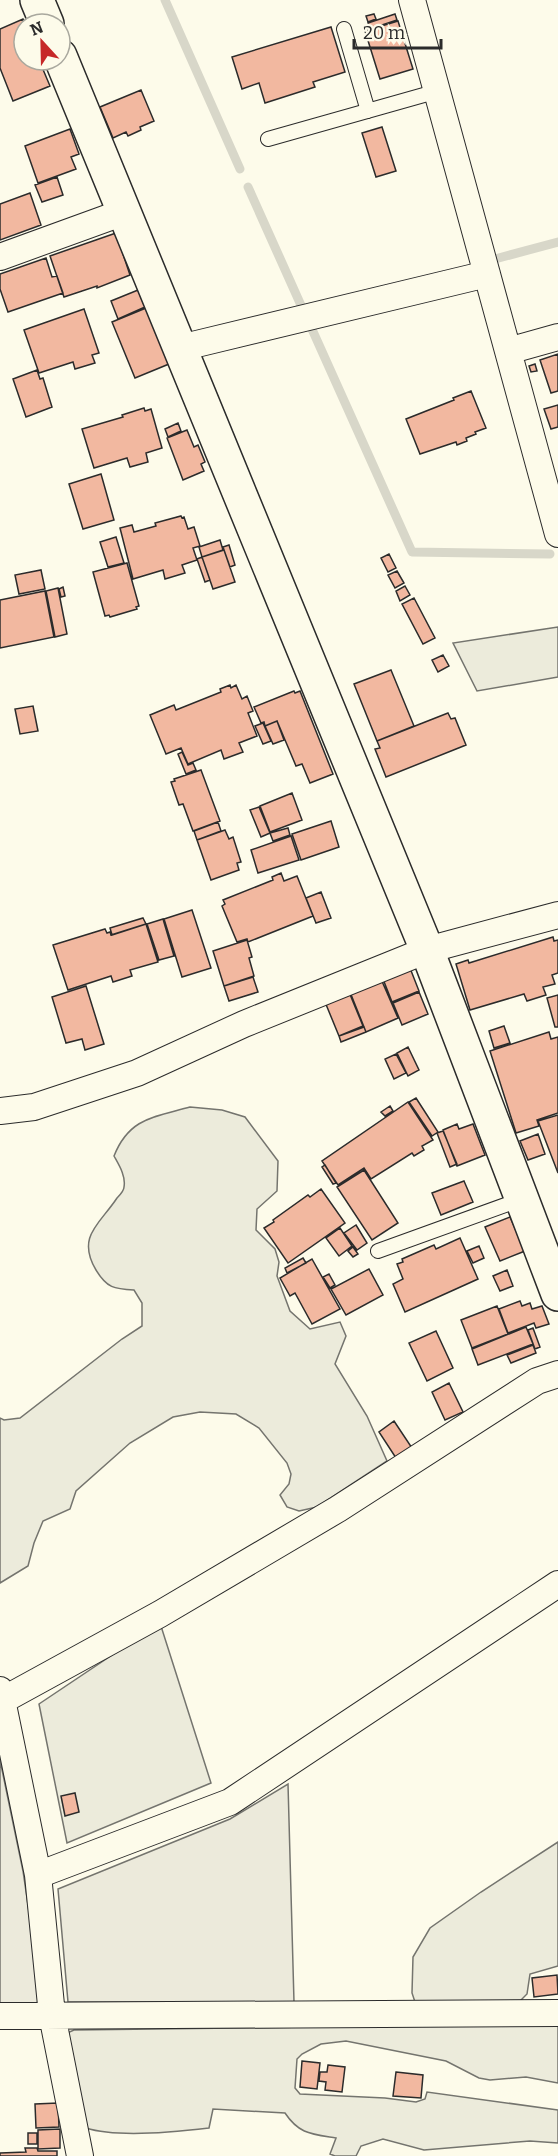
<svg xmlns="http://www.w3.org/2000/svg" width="558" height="2156" font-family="Bitter,serif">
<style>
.green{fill:#ecebdb;stroke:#74746e;stroke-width:1.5}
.parking{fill:#eceadb;stroke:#74746e;stroke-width:1.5}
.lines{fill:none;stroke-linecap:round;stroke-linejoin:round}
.stream{stroke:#d8d7c9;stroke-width:9}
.building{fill:#f2b8a0;stroke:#2b2b2b;stroke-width:1.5}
.lane-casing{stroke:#2b2b2b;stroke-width:16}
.street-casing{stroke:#2b2b2b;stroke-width:28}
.secondary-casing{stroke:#2b2b2b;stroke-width:36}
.lane{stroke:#fdfbea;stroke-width:14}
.street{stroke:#fdfbea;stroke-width:26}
.secondary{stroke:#fdfbea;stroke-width:33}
</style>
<rect width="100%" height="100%" fill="#fdfbea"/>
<path class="green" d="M558 627V677L477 691 453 643Z
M190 1107 222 1110 245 1117 278 1161 277 1191 257 1209 256 1230 275 1249 279 1262 277 1276 290 1311 310 1329 340 1322 346 1336 335 1364 367 1416 387 1461 317 1507 299 1511 287 1507 280 1495 289 1484 291 1474 287 1463 259 1428 236 1414 200 1412 173 1417 130 1443 76 1491 70 1509 43 1521 34 1543 28 1566 0 1583V1418L4 1420 20 1418 122 1339 142 1326V1303L134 1290C114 1289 107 1288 96 1270 76 1236 100 1224 117 1198 120 1195 124 1190 124 1187 126 1176 119 1165 114 1156 129 1118 154 1117 190 1107Z
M160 1623 211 1783 67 1843 39 1704Z
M558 1842V1966L530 1974 527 1994 519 2002H415L412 1993 413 1957 430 1928 481 1892Z
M558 2024V2083L526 2077 490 2080 479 2078 446 2061 346 2041 321 2044 302 2054 297 2059 295 2088 300 2094 385 2098 416 2102 425 2099 427 2092 558 2110V2143L530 2141 424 2150 383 2139 361 2146 356 2156H335L330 2154 336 2138C311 2134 299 2134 285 2113L213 2109 209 2128C176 2132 117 2138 86 2128L65 2034 74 2030Z"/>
<path class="parking" d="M0 1760 23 1871 41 1994 38 2002 28 2007H0Z
M288 1784 294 2002H68L58 1889 230 1819Z"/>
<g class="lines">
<path class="stream" d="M165 0 240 169
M248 187 304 312
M495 259 558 242
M311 327 412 552 550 554"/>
</g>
<path class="building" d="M374 14 376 19 368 22 366 16Z
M395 14 397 20 370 29 368 23Z
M23 19 25 24 24 60H39L50 86 13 101 0 68V29Z
M398 21 413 69 380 79 365 31Z
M331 27 345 72 313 82 315 87 265 103 259 83 242 89 232 57Z
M141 90 154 121 140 127 141 130 128 136 126 132 113 138 100 107Z
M382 127 396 171 376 177 362 133Z
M70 129 79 154 71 157 76 169 38 183 25 146Z
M57 177 63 195 42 202 35 185Z
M30 193 41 225 0 240V204Z
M116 233 130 275 97 288V286L64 297 50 256Z
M46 258 52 277 57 276 63 293 8 312 0 289V274Z
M138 290 145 307 118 319 111 301Z
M146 308 169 364 135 378 112 322Z
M84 309 99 353 92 355 95 363 75 369 73 362 39 373 24 330Z
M558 354V391L551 393 540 360Z
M535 364 537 371 531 372 529 366Z
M37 370 40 379 43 378 52 407 26 417 13 379Z
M471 391 486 428 475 432 476 434 466 438 467 441 457 445 456 442 420 454 406 419 454 400 453 398Z
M558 405V427L551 429 544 409Z
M144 408 145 411 151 409 162 448 146 453 148 462 130 467 127 458 94 468 82 429 123 417 122 415Z
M178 423 181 431 168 437 165 429Z
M187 430 194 447 198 445 205 462 201 464 204 471 183 480 167 438Z
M101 474 114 520 83 529 69 484Z
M181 516 182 518 184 517 188 529 194 527 200 546 193 548 197 560 182 565 185 573 165 579 163 570 133 579 120 528 132 525 134 532 156 526 155 523Z
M116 537 124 563 108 567 100 542Z
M220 540 223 550 202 557 199 547Z
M229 545 235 565 230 567 223 547Z
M224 550 235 582 213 589 202 557Z
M389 554 396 568 388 572 381 558Z
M202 557 210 580 205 582 197 559Z
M127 563 139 606 136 607 137 609 110 617 109 615 105 616 93 572Z
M41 570 45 589 19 594 15 575Z
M397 571 404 583 395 588 388 575Z
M405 586 410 595 400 601 396 591Z
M63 587 65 596 61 597 59 589Z
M58 588 67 634 55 637 46 591Z
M45 591 54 637 0 648V600Z
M414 598 435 638 423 644 402 604Z
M443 655 449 666 438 672 432 660Z
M391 670 414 726 377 741 354 684Z
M230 685 231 688 236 685 242 699 247 696 253 711 248 713 257 736 239 743 243 752 224 759 221 750 188 764 181 748 166 754 150 715 174 705 176 710 221 692 220 689Z
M294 691 295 693 300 691 333 774 310 783 302 764 296 766 277 721 265 726 264 722 261 723 254 707Z
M33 706 38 731 20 734 15 709Z
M448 713 451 719 455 718 466 745 386 777 375 749 380 748 377 741Z
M277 721 284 740 273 744 265 726Z
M263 723 271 741 263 744 255 726Z
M182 752 188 765 193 763 196 770 186 774 178 754Z
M201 770 220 821 193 831 183 804 179 805 171 782 175 781 174 779Z
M292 793 302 820 270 832 260 806Z
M259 807 270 833 261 837 250 810Z
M331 821 339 847 301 860 292 834Z
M218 822 221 831 197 840 194 831Z
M288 828 290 835 273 841 270 833Z
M225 830 229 839 233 837 241 862 237 863 239 870 211 880 197 840Z
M291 836 299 860 258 873 251 850Z
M281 873 284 881 297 876 313 916 248 942 247 939 237 942 222 906 225 904 223 900 273 880 272 877Z
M321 892 331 918 316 923 306 898Z
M192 910 211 968 182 977 164 919Z
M143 918 146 924 112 935 110 928Z
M163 919 174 956 159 960 147 924Z
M146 924 158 962 130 970 132 976 113 982 111 976 68 990 53 945 105 929 107 933 110 932 111 935Z
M553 937 554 941 558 940V973L552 975 555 984 543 987 546 995 527 1001 524 994 470 1010 456 964 468 960 469 963Z
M247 940 252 957 249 958 254 976 224 986 213 951Z
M410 968 419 991 392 1002 383 979Z
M253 977 258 992 229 1001 224 986Z
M381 979 398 1018 366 1032 350 992Z
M86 986 104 1044 85 1050 82 1039 66 1043 52 997Z
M349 992 363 1026 339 1036 325 1002Z
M419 992 428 1014 402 1025 393 1003Z
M558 995V1027H555L547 998Z
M504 1026 510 1043 494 1048 489 1031Z
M364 1027 366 1032 341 1042 339 1036Z
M549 1032 551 1039 558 1037V1113L537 1120 539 1126 516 1133 490 1051Z
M408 1047 419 1070 408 1076 397 1053Z
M396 1054 406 1073 394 1079 385 1059Z
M416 1098 438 1132 432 1136 409 1102Z
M408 1102 433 1140 422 1146 424 1150 414 1156 412 1153 371 1179 364 1168 338 1185 322 1161Z
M390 1106 393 1111 385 1116 381 1112Z
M558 1115V1173L538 1121Z
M457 1124 459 1129 473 1124 485 1155 457 1166 443 1130Z
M443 1131 457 1164 450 1167 437 1133Z
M538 1134 545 1154 528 1160 520 1141Z
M325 1165 336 1183 333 1184 322 1167Z
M364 1170 398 1223 372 1240 337 1187Z
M464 1181 473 1202 441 1215 432 1193Z
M321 1189 345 1223 288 1263 264 1228 274 1222 273 1220 308 1195 310 1197Z
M510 1217 525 1251 500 1261 485 1227Z
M356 1225 367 1243 357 1250 344 1233Z
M340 1228 352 1246 339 1256 326 1238Z
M460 1238 478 1279 405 1312 393 1284 403 1279 397 1264 403 1262 402 1259 434 1245 436 1249Z
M479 1246 484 1258 473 1263 467 1251Z
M353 1247 358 1254 353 1257 348 1251Z
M303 1258 306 1263 287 1273 285 1268Z
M312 1259 340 1309 312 1324 295 1293 290 1296 280 1278Z
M369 1269 383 1295 346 1315 331 1289Z
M507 1270 513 1286 500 1291 493 1276Z
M329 1274 335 1285 330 1288 323 1277Z
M520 1301 522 1306 530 1303 532 1309 542 1306 549 1324 536 1328 534 1323 508 1333 499 1309Z
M497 1306 508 1334 472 1348 461 1320Z
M526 1327 533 1344 478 1365 472 1349Z
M533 1328 540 1347 535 1349 528 1330Z
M436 1331 453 1368 427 1381 409 1343Z
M533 1345 536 1353 511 1363 507 1355Z
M449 1383 463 1412 445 1420 432 1392Z
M394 1421 412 1448 396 1458 379 1432Z
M75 1793 79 1812 65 1816 61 1796Z
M557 1975 558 1994 534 1997 532 1978Z
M302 2061 320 2063 317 2089 300 2087Z
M328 2065 345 2067 342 2092 325 2090 326 2082 319 2081 320 2072H327Z
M396 2072 423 2075 421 2098 393 2096Z
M58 2103 59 2127 36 2128 35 2104Z
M60 2129V2148L38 2149V2130Z
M28 2133H37V2144H28Z
M25 2148H37L38 2151H57V2156H0V2153L26 2152Z"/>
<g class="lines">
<g class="lane-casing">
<path id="lane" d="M344 29 368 111
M268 139 438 91
M378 1251 522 1199"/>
</g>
<g class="street-casing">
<path id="street" d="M412 0 558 534
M0 257 124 212
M180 348 487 274
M508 351 558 337
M0 1111 34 1107 137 1073 244 1024 427 950 558 915
M0 1690 38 1875 52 2015 80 2156
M3 1700 160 1614 338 1509 537 1381 558 1374
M38 1875 230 1802 558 1584
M0 2016 558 2013"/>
</g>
<g class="secondary-casing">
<path id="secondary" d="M37 0 47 24
M60 56 427 950 558 1294"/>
</g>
<use href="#lane" class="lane"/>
<use href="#street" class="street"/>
<use href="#secondary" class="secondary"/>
</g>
<g transform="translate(42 42) rotate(338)"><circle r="28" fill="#fdfbea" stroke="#a9a89e" stroke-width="1.5"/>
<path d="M0-4.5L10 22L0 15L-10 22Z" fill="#c62828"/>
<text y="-9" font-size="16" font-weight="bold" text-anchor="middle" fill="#2b2b2b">N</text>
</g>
<path d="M354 39v9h87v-9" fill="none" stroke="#2b2b2b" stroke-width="3"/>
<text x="363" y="39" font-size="18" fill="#2b2b2b" stroke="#fdfbea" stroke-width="4.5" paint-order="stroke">20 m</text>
</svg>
